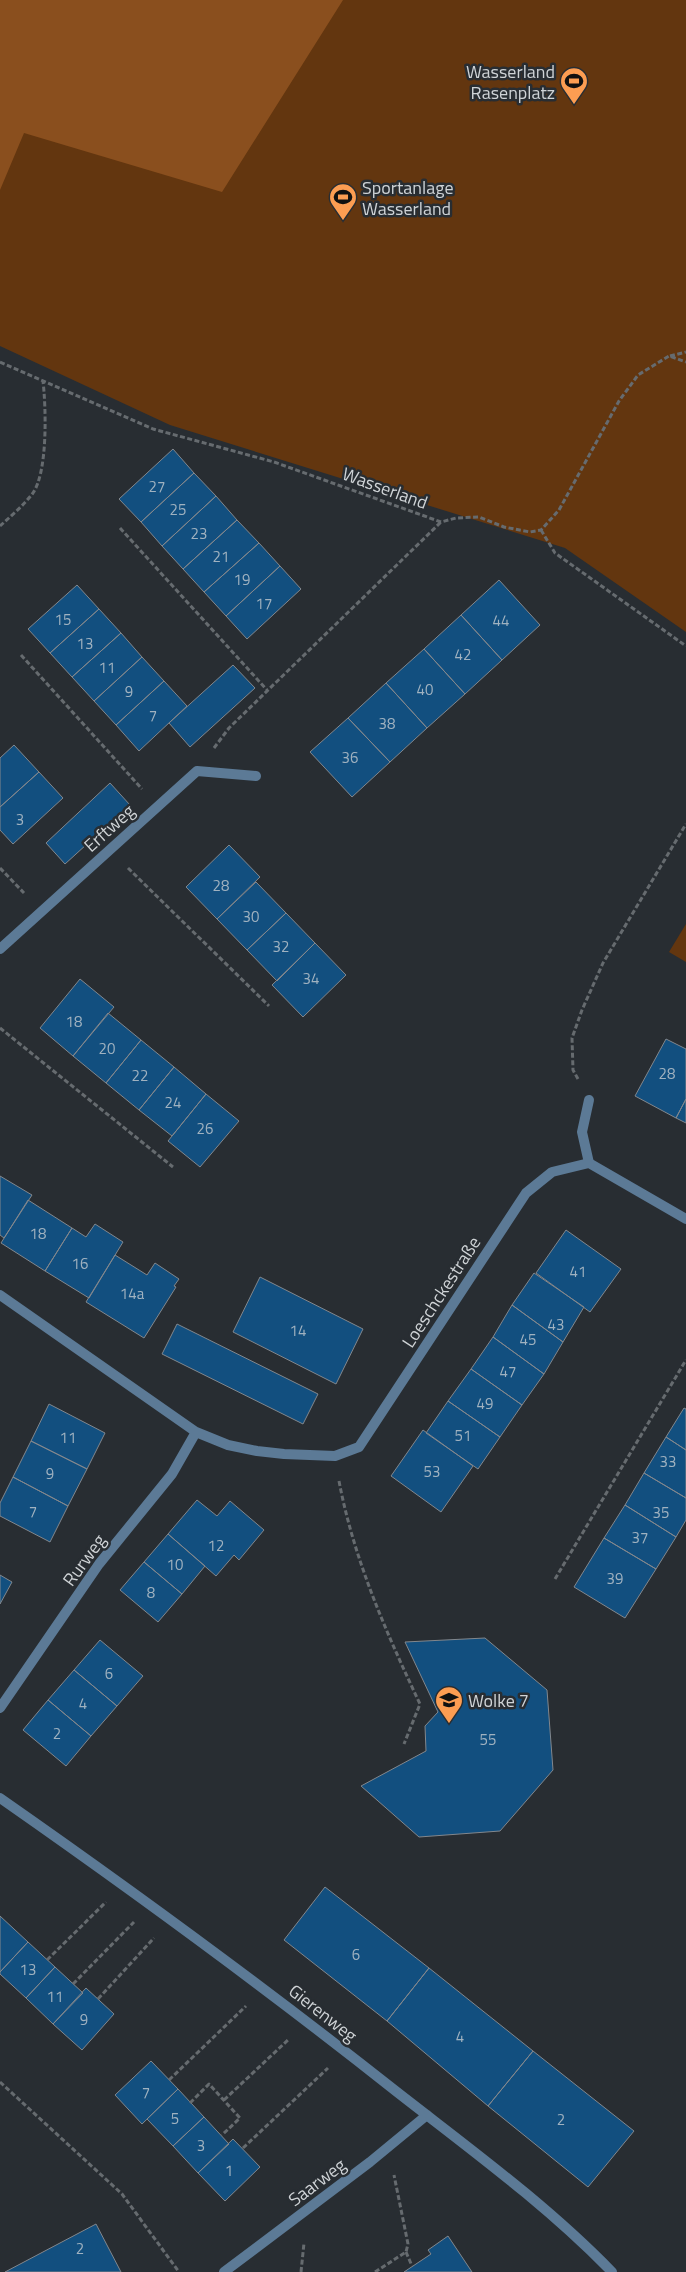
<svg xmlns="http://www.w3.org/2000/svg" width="686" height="2272" font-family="'Titillium Web',sans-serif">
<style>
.green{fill:#63360f}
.forest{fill:#8a4f1e}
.building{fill:#124f7f;stroke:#82878d}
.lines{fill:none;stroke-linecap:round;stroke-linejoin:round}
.path{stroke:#666b6f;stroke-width:3;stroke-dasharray:5 2.5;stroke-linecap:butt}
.service{stroke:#5c7a96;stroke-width:10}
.minor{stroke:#5c7a96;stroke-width:10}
.labels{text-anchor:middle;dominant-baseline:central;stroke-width:5;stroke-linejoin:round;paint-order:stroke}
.number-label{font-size:15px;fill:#a0b2c0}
.poi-label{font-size:18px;fill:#cfd3d6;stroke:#282d32;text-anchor:start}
.street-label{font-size:18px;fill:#cfd3d6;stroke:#282d32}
</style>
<rect width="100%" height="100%" fill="#282d32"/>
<path class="green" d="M42 0H686V632L565 548 170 425 0 346V96Z
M686 924V962L669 952Z"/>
<path class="forest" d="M0 0H343L222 192 24 133 0 190Z"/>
<path class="building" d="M173 449 194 473 141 522 119 499Z
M194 473 216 496 162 546 141 522Z
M216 496 237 520 183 569 162 546Z
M237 520 259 543 204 592 183 569Z
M259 543 280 566 226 616 204 592Z
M280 566 301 589 247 639 226 616Z
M499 580 540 625 502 660 461 615Z
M77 585 99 609 50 653 28 629Z
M99 609 121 633 72 677 50 653Z
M461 615 502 660 465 694 424 649Z
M121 633 142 657 94 701 72 677Z
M424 649 465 694 427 728 386 683Z
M142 657 164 681 116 725 94 701Z
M233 665 255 688 190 747 169 723Z
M164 681 187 706 139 751 116 725Z
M386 683 427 728 390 762 348 718Z
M348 718 390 762 352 797 310 752Z
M14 745 39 772 0 807V758Z
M39 772 63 798 13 844 0 830V807Z
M110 783 130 805 65 864 46 843Z
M229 845 260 877 217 919 186 887Z
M256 882 286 913 247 950 217 919Z
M286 913 315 943 277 981 247 950Z
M315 943 346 975 303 1017 272 985Z
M80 979 114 1007 73 1056 40 1028Z
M108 1013 141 1040 106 1083 73 1056Z
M666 1039 686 1049V1099L676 1118 635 1096Z
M141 1040 174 1067 139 1110 106 1083Z
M174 1067 206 1094 172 1136 139 1110Z
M206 1094 239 1121 200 1167 168 1141Z
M686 1099V1123L676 1118Z
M0 1176 32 1195 4 1238 0 1235Z
M28 1200 72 1228 45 1271 1 1243Z
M95 1224 123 1242 89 1298 45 1271 72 1228 86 1237Z
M566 1230 621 1269 590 1312 536 1273Z
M115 1255 147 1275 155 1263 179 1279 174 1286 176 1287 144 1338 86 1302Z
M534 1273 584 1307 563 1342 512 1305Z
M260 1277 363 1329 336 1384 233 1332Z
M512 1305 563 1342 544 1374 493 1337Z
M177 1324 318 1394 303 1424 162 1354Z
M493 1337 544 1374 522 1405 471 1369Z
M471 1369 522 1405 500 1437 448 1401Z
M448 1401 500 1437 478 1469 426 1433Z
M49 1404 105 1433 87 1469 31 1441Z
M684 1408 686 1409V1450L666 1437Z
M423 1430 473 1466 441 1512 391 1476Z
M666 1437 686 1450V1498L644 1473Z
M31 1441 87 1469 68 1506 13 1477Z
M644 1473 686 1498V1520L676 1537 625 1505Z
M13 1477 68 1506 50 1542 0 1516V1503Z
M197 1500 217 1516 230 1501 264 1530 239 1560 234 1555 216 1576 168 1534Z
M625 1505 676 1537 656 1569 604 1538Z
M168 1534 205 1566 182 1594 144 1562Z
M604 1538 656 1569 625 1618 574 1587Z
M144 1562 182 1594 158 1622 120 1590Z
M0 1575 12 1582 0 1604Z
M485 1638 547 1690 553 1770 500 1831 419 1837 361 1786 426 1751 425 1726 438 1712 405 1642Z
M100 1640 143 1676 117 1706 74 1670Z
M74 1670 117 1706 91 1736 48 1700Z
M48 1700 91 1736 66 1766 23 1730Z
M325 1887 429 1968 387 2021 284 1940Z
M0 1916 28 1942 0 1972Z
M28 1942 55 1967 26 1998 0 1974V1972Z
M55 1967 83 1993 53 2024 26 1998Z
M429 1968 533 2051 488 2106 387 2021Z
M86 1988 114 2014 82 2050 53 2024Z
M533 2051 634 2131 588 2187 488 2106Z
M151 2061 178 2089 142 2124 115 2095Z
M178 2089 204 2117 173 2146 147 2119Z
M204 2117 229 2144 198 2173 173 2146Z
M233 2139 260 2167 225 2201 198 2173Z
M96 2224 121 2272H5Z
M448 2236 472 2272H404L431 2254 428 2250Z"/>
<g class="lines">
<path class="path" d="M670 356 686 352
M0 362 153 429 274 462 441 522 456 518 479 517 504 527 530 532 541 530 559 510 619 401 638 375 669 356 686 362
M0 526C11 516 24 505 33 493 48 471 46 407 43 381
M120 528 267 690
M541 530 555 553 686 646
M21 655 142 789
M214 748 229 728 441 522
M0 868 24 893
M128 868 269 1006
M0 1028 173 1167
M578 1079 573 1070 572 1038 582 1010 603 963 686 824
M339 1481C354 1560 386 1632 420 1704L404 1744
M555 1579 686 1360
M47 1960 106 1902
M73 1984 134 1922
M98 1999 154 1938
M169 2080 246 2006
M0 2082 122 2194 179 2272
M224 2100 289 2039
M190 2103 209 2084 240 2118 222 2135
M243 2148 328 2068
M406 2252 412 2266
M301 2272 304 2243
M375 2272 406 2252 408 2244 394 2175"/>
<path class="service" d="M589 1100 582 1132 589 1163"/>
<path class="minor" d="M0 949 197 771 256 776
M0 1295 196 1432
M0 1708 99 1564 172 1474 196 1432 228 1445 257 1451 284 1454 335 1456 359 1447 526 1193 552 1172 589 1163 686 1219
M0 1798C136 1893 267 1989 397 2092 470 2149 547 2205 612 2272
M224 2272 370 2162 427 2115"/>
</g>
<defs>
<g id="stadium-pin" transform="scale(1.4375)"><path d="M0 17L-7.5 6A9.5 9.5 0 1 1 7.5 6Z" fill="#fc9d52" stroke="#282d32"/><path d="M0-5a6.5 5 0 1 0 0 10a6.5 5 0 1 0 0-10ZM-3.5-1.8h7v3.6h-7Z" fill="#111"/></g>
<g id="school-pin" transform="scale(1.4375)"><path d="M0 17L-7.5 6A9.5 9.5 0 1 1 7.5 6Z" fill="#fc9d52" stroke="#282d32"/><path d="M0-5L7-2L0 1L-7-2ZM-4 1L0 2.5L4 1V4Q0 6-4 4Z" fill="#111"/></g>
</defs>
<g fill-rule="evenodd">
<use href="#stadium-pin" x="574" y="81"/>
<use href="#stadium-pin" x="343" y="197"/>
<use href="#school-pin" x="449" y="1700"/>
</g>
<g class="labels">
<g class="number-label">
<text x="157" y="486">27</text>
<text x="178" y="509">25</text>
<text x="199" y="533">23</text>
<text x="221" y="556">21</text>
<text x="242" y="579">19</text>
<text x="264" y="603">17</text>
<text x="63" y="619">15</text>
<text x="501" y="620">44</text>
<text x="85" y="643">13</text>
<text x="463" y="654">42</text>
<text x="107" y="667">11</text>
<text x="425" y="689">40</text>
<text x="129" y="691">9</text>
<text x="153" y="715">7</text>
<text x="387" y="723">38</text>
<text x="350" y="757">36</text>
<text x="20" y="819">3</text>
<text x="221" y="885">28</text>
<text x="251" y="916">30</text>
<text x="281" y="946">32</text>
<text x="311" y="978">34</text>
<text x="74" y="1021">18</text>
<text x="107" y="1048">20</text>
<text x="667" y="1073">28</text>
<text x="140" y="1075">22</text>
<text x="173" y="1102">24</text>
<text x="205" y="1128">26</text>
<text x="38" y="1233">18</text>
<text x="80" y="1263">16</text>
<text x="578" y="1271">41</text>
<text x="132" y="1293">14a</text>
<text x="556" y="1324">43</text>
<text x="298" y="1330">14</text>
<text x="528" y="1339">45</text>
<text x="508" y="1371">47</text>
<text x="485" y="1403">49</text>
<text x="463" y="1435">51</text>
<text x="68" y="1437">11</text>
<text x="668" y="1461">33</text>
<text x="432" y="1471">53</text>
<text x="50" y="1473">9</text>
<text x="33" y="1511">7</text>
<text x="661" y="1512">35</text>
<text x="640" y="1537">37</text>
<text x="216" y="1545">12</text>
<text x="175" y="1564">10</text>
<text x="615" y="1578">39</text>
<text x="151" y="1592">8</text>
<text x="109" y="1673">6</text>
<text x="83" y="1703">4</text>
<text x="57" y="1733">2</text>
<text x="488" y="1739">55</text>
<text x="356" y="1954">6</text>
<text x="28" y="1969">13</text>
<text x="55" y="1996">11</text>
<text x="84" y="2019">9</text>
<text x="460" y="2036">4</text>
<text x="146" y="2092">7</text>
<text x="175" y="2118">5</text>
<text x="561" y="2119">2</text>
<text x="201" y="2145">3</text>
<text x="229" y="2170">1</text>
<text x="80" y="2248">2</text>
</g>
<g class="poi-label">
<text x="555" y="71" text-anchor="end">Wasserland<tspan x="555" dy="21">Rasenplatz</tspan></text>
<text x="362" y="187">Sportanlage<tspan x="362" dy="21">Wasserland</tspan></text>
<text x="468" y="1700">Wolke 7</text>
</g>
<g class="street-label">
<text transform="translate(385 488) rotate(20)">Wasserland</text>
<text transform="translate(109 828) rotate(-42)">Erftweg</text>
<text transform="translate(441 1292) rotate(-57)">Loeschckestraße</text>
<text transform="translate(84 1560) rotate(-54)">Rurweg</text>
<text transform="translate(323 2013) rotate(38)">Gierenweg</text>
<text transform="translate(317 2182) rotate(-37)">Saarweg</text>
</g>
</g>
</svg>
